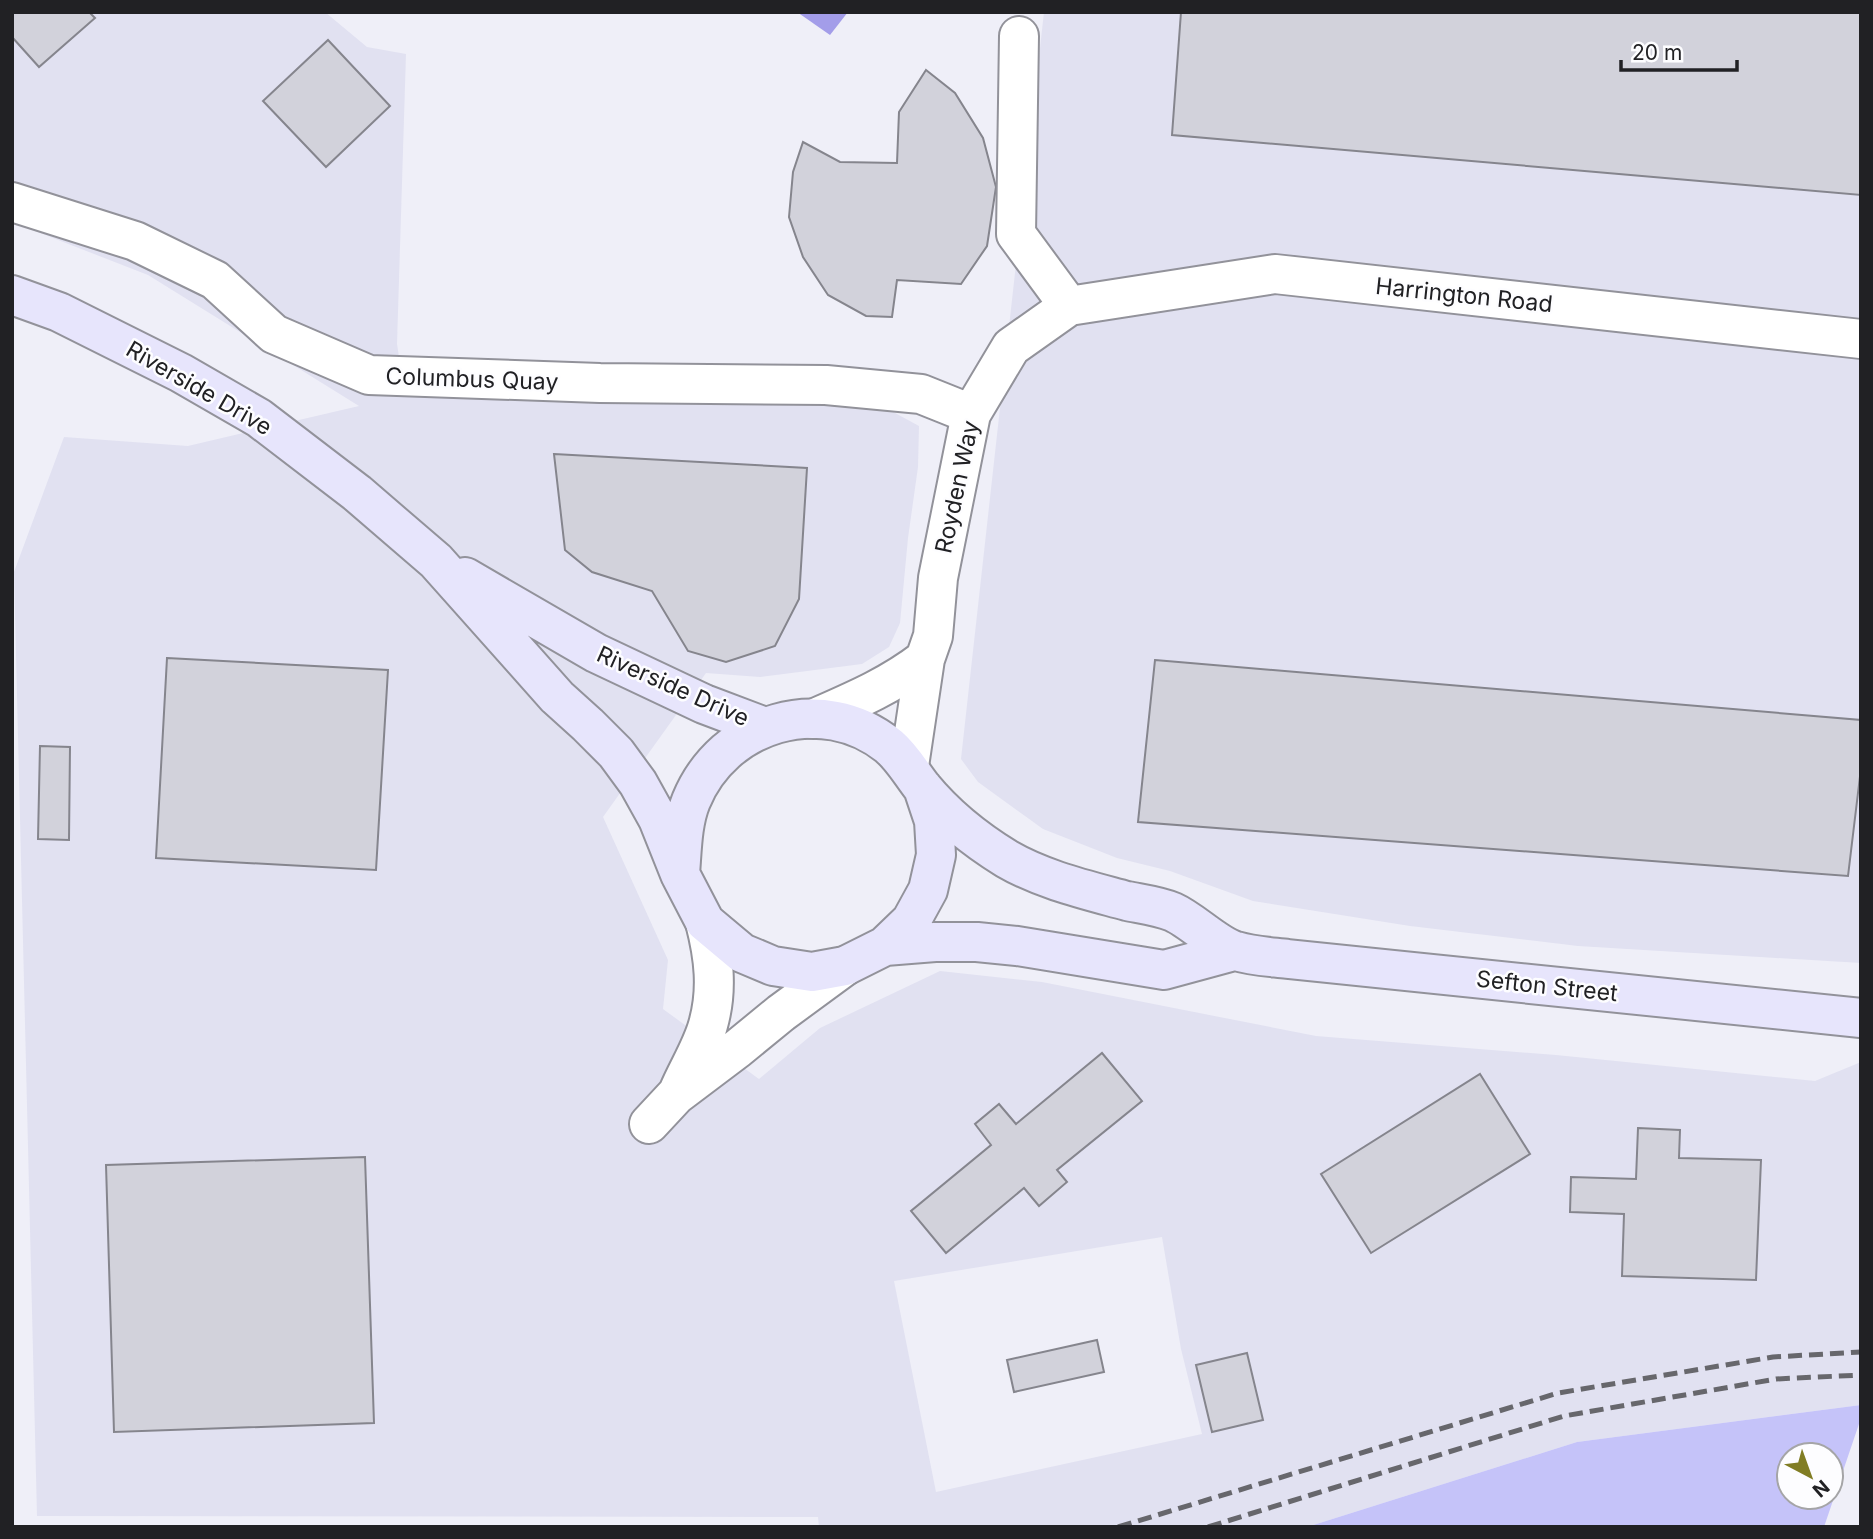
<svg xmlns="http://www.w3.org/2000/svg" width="1873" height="1539" font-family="Inter,sans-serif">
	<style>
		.built { fill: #e1e1f1; fill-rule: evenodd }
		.green { fill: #c5c3f9; fill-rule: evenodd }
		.water { fill: #a39de9 }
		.building { fill: #d2d2db; stroke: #85858d; stroke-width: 2 }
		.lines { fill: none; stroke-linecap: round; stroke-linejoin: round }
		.street-casing { stroke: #92929a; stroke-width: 42 }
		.secondary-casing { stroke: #92929a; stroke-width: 42 }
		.street { stroke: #fff; stroke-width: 38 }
		.secondary { stroke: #e7e5fc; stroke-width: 38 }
		.rail { stroke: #67676c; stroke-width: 5; stroke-dasharray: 14 7; stroke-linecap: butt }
		.labels { text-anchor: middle; stroke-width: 5; stroke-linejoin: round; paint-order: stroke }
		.street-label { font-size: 23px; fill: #212124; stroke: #fdfdff }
	</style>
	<rect width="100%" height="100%" fill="#efeff8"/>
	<path class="built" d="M 12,12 L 325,12 L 367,47 L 406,54 L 397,344 L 405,395 L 873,401 L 919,426 L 918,467 L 908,538 L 900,623 L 889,647 L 862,664 L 760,677 L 706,673 L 603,817 L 668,960 L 663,1009 L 759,1079 L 820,1028 L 940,971 L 1042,982 L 1316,1036 L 1556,1055 L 1815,1081 L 1861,1062 L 1861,1405 L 1577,1442 L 1307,1527 L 819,1527 L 818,1517 L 37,1516 L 14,572 L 64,437 L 188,446 L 359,406 L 148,275 L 12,222 ZM 1162,1237 L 1181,1349 L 1202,1434 L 936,1492 L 894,1281 Z
		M 1044,12 L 1861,12 L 1861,963 L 1578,946 L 1410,926 L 1253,901 L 1170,871 L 1117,858 L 1043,829 L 978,782 L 961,759 Z"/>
	<path class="green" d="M 1861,1405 L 1861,1418 L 1824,1527 L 1307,1527 L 1577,1442 ZM 1789,1455 L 1831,1455 L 1831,1497 L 1789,1497 Z"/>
	<path class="water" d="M 797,12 L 848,12 L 830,35 Z"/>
	<path class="building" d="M 12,12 L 89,12 L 95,18 L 39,67 L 12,37 Z
		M 1181,12 L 1861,12 L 1861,195 L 1172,135 Z
		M 328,40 L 390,106 L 326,167 L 263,101 Z
		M 926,70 L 955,93 L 983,138 L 996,187 L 987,246 L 961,284 L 897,280 L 892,317 L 866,316 L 828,295 L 803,257 L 789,217 L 793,172 L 803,142 L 840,162 L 897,163 L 899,112 Z
		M 554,454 L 807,468 L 799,599 L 775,646 L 726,662 L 688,651 L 652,591 L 592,572 L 565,550 Z
		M 167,658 L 388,670 L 376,870 L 156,858 Z
		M 1155,660 L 1861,720 L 1861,768 L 1848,876 L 1138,822 Z
		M 40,746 L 70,747 L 69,840 L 38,839 Z
		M 1102,1053 L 1142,1101 L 1057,1170 L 1067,1182 L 1039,1206 L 1024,1188 L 946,1253 L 911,1211 L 991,1145 L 975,1124 L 999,1104 L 1016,1124 Z
		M 1480,1074 L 1530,1154 L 1371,1253 L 1321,1174 Z
		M 1638,1128 L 1680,1130 L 1679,1158 L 1761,1160 L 1756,1280 L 1622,1276 L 1624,1214 L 1570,1212 L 1571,1177 L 1636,1179 Z
		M 365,1157 L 374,1423 L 114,1432 L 106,1165 Z
		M 1097,1340 L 1104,1372 L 1014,1392 L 1007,1360 Z
		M 1247,1353 L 1263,1420 L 1212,1432 L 1196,1365 Z"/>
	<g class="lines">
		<g class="street-casing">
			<path id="street" d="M 1019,36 L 1016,234 L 1069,306
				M 12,202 L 135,241 L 215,280 L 274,334 L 369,375 L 600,383 L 826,385 L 921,394 L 971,414
				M 813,719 C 854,701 890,686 925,659
				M 909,766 L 925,659 L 933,636 L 938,578 L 971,414 L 1011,347 L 1069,306 L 1275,274 L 1861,339
				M 679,1090 C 688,1069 702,1047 708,1025 C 718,990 714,957 705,922
				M 649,1124 L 676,1095 L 737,1049 L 781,1013 L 845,966"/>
		</g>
		<g class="secondary-casing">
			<path id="secondary" d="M 12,295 L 59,312 L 181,373 L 259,418 L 357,493 L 436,561 L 557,697 L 588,725 L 616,753 L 638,783 L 658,819 L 680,874 L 705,922 L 742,953 L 773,966 L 812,972 L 845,966 L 885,946 L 911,921 L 928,890 L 936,855 L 934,821 L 923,788
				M 465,577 L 596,653 L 704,704 L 765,727
				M 680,874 C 682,850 682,823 691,801 C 723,722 822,692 889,746 C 903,758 911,773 922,787 C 945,815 976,840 1007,859 C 1043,880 1087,890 1127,901 C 1142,904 1159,906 1173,912 C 1193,921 1217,946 1236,951 C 1252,956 1272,957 1288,959 L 1861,1018
				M 885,946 L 935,942 L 977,942 L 1017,946 L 1164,970 L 1234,951"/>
		</g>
		<use href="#street" class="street"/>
		<use href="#secondary" class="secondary"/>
		<path class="rail" d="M 1118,1527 L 1558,1393 L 1773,1357 L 1861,1352
			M 1208,1527 L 1564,1416 L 1776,1379 L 1861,1375"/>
	</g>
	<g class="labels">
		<g class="street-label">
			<text transform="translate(1464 295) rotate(6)" y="8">Harrington Road</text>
			<text transform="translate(472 379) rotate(2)" y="8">Columbus Quay</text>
			<text transform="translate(199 388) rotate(30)" y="8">Riverside Drive</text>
			<text transform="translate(957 487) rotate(-78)" y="8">Royden Way</text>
			<text transform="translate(673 686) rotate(24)" y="8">Riverside Drive</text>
			<text transform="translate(1547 986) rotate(6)" y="8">Sefton Street</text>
		</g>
	</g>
	<rect width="1873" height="1539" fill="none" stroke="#212124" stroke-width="28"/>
	<g transform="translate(1810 1476) rotate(139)"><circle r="33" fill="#fdfdff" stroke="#a5a5a7" stroke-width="2"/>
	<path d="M0-5L12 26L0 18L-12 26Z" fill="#817d24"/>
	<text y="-10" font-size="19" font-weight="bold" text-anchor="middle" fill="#212124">N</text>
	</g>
	<path d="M1621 60v10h116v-10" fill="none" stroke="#212124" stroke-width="3.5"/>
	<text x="1632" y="60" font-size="21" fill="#212124" stroke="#fdfdff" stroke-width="5" paint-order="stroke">20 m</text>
</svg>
